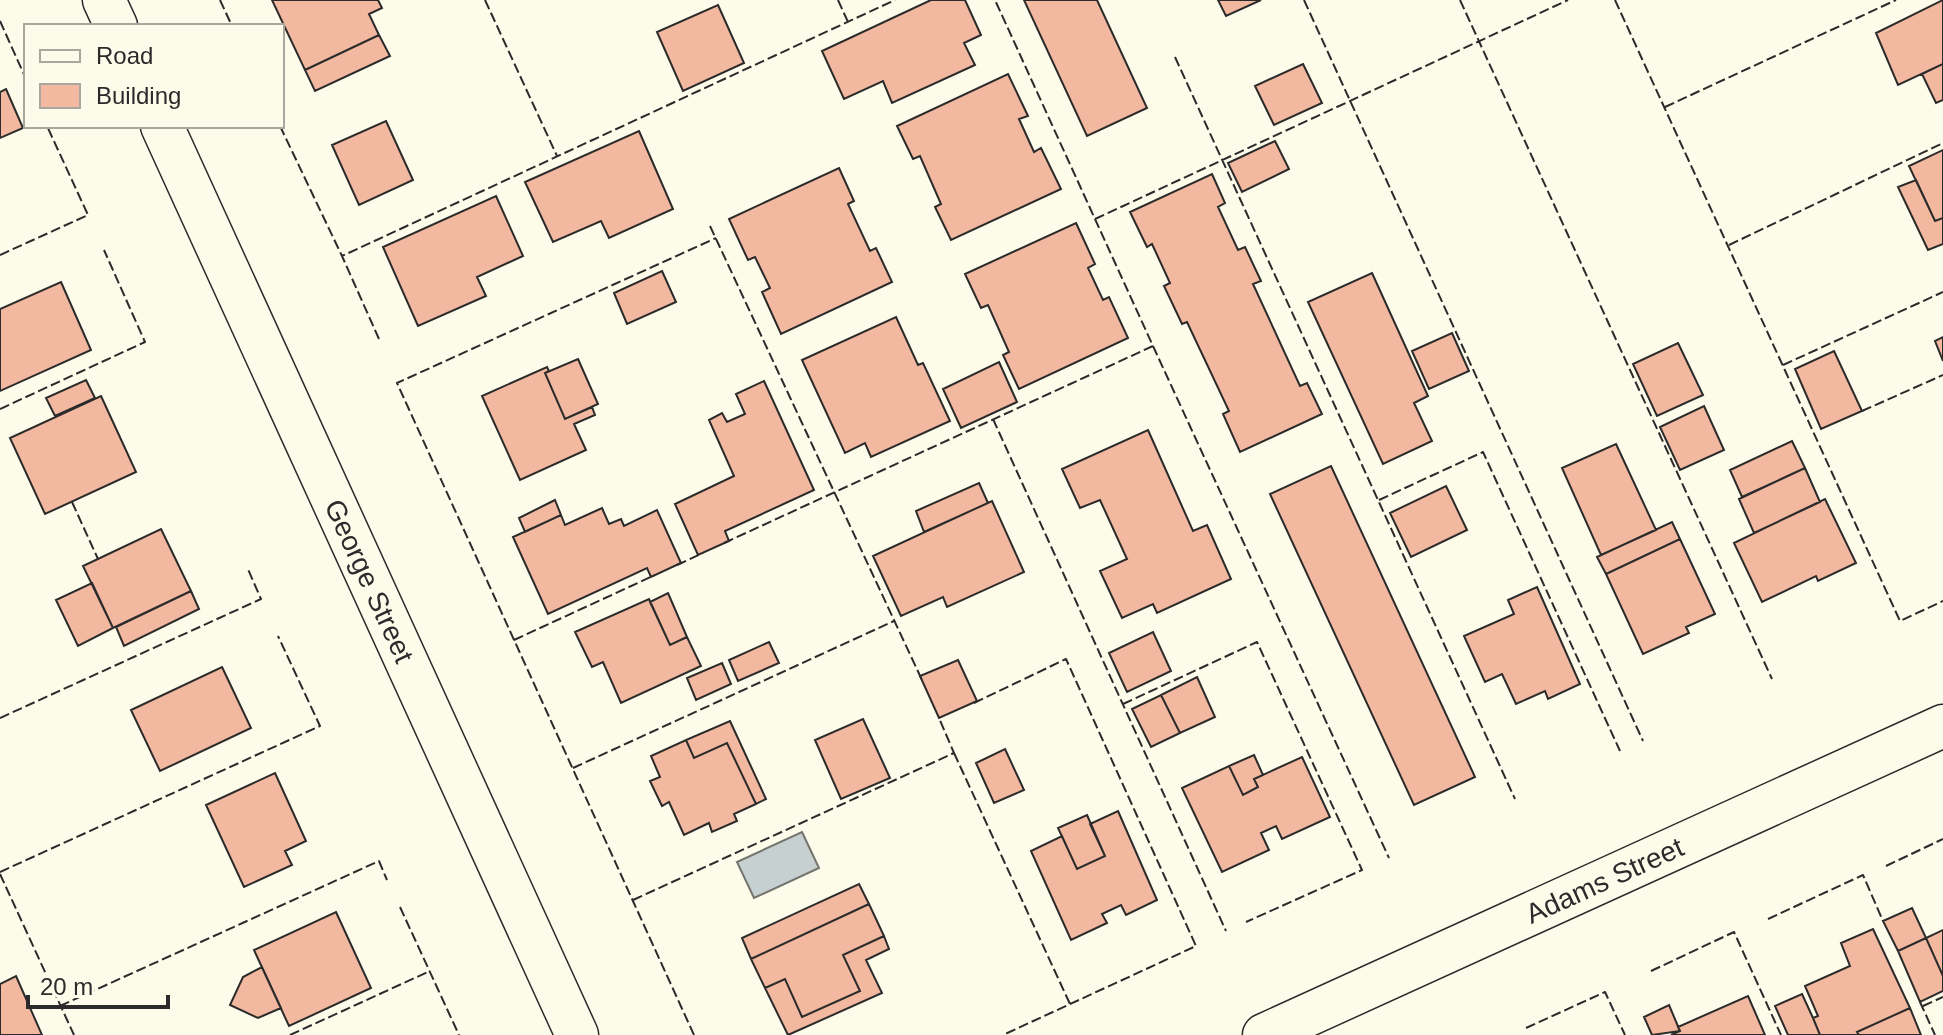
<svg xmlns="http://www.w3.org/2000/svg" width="1943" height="1035" font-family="Helvetica,sans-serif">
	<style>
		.water { fill: #c7d0d0; stroke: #74746e; stroke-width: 2 }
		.building { fill: #f2b8a0; stroke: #2b2b2b; stroke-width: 2 }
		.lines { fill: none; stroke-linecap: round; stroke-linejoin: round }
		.street-casing { stroke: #2b2b2b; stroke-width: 45 }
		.street { stroke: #fdfbea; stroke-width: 42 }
		.fence { stroke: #2b2b2b; stroke-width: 2; stroke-dasharray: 10 4; stroke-linecap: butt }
		.labels { text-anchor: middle; stroke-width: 6; stroke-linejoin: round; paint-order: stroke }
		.street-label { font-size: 28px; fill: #2b2b2b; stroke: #fdfbea }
	</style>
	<rect width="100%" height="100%" fill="#fdfbea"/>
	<path class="water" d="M 802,832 L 819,868 L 754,898 L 737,862 Z"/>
	<path class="building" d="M 272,0 L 378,0 L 382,8 L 369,14 L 379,35 L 305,70 Z
		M 931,0 L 965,0 L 981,35 L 964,43 L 975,65 L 892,103 L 883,81 L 844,99 L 822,51 Z
		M 1024,0 L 1097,0 L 1147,108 L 1087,136 Z
		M 1218,0 L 1261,0 L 1226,16 Z
		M 1943,0 L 1943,64 L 1898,85 L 1876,33 Z
		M 718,5 L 744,63 L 683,91 L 657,32 Z
		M 379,35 L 390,56 L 315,91 L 305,70 Z
		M 1303,64 L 1322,103 L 1274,125 L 1255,86 Z
		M 1943,64 L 1943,100 L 1936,103 L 1922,74 Z
		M 1008,74 L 1028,116 L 1019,119 L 1034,152 L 1041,148 L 1061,189 L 951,240 L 935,207 L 941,204 L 920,156 L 913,159 L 897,126 Z
		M 6,89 L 23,128 L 0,138 L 0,92 Z
		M 386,121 L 413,180 L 359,205 L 332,145 Z
		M 639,131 L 673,209 L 609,238 L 601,221 L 553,242 L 525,182 Z
		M 1275,141 L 1289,169 L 1242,192 L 1228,163 Z
		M 1943,150 L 1943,218 L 1935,221 L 1909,166 Z
		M 839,168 L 854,201 L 848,204 L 870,251 L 876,248 L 892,282 L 781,334 L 762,292 L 770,288 L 755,257 L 748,260 L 729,219 Z
		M 1212,174 L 1225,203 L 1218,207 L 1238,250 L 1245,247 L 1261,281 L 1253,284 L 1300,386 L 1307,383 L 1322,414 L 1240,452 L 1223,414 L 1229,411 L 1187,322 L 1182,324 L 1164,286 L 1170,283 L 1152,244 L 1147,247 L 1130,212 Z
		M 1916,180 L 1935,221 L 1943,218 L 1943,244 L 1928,250 L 1898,187 Z
		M 496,196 L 523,256 L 477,277 L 486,296 L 418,326 L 383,247 Z
		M 1076,223 L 1095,264 L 1088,268 L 1103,300 L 1109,297 L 1128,338 L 1019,389 L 1003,355 L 1009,352 L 988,305 L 981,308 L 965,274 Z
		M 662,271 L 676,302 L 627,324 L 614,293 Z
		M 1372,273 L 1428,396 L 1414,403 L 1432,441 L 1383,464 L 1308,302 Z
		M 61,282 L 91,350 L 0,391 L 0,309 Z
		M 896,317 L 918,365 L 923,363 L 950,421 L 871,457 L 865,443 L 845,453 L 802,360 Z
		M 1452,333 L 1469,371 L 1429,389 L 1412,351 Z
		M 1943,337 L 1943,361 L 1935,341 Z
		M 1678,343 L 1703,395 L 1657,416 L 1633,364 Z
		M 1834,351 L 1862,411 L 1821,429 L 1795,369 Z
		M 578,359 L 598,404 L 565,419 L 545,373 Z
		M 999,362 L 1017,402 L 961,428 L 943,389 Z
		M 547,367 L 549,371 L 545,373 L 565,419 L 592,407 L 595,415 L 574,424 L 586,450 L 520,480 L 482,396 Z
		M 86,380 L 95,398 L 55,416 L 46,398 Z
		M 764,381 L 814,490 L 725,531 L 729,541 L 698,555 L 675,504 L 734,476 L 709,420 L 722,413 L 727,422 L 745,414 L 736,394 Z
		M 101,396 L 136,472 L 45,514 L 10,438 Z
		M 1704,406 L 1724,450 L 1680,470 L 1660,427 Z
		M 1148,430 L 1193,531 L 1207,525 L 1231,579 L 1157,613 L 1153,604 L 1122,618 L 1100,571 L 1127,559 L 1100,500 L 1080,508 L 1062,469 Z
		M 1792,441 L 1805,468 L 1742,497 L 1730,470 Z
		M 1616,444 L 1656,530 L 1601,555 L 1562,468 Z
		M 1331,466 L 1475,777 L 1414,805 L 1270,494 Z
		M 1805,468 L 1820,502 L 1754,533 L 1739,499 Z
		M 979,483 L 988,503 L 924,532 L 916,511 Z
		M 1446,486 L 1467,530 L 1411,557 L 1390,513 Z
		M 1825,499 L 1856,563 L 1818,581 L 1816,576 L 1762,602 L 1734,543 Z
		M 555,500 L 561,515 L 525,532 L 519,518 Z
		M 992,501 L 1024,572 L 947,607 L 943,597 L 901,616 L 873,556 Z
		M 602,508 L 609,524 L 621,519 L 624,526 L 657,510 L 681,563 L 651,577 L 647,568 L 548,614 L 513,537 L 561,515 L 565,525 Z
		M 1672,522 L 1680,539 L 1606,574 L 1597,557 Z
		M 161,529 L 191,591 L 113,628 L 83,566 Z
		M 1680,539 L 1715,614 L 1686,627 L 1689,633 L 1643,654 L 1606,574 Z
		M 92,583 L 113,628 L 78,646 L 56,600 Z
		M 1537,587 L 1580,684 L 1548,699 L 1545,691 L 1516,704 L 1502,674 L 1485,682 L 1464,636 L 1514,614 L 1508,600 Z
		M 191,591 L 199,609 L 124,646 L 116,627 Z
		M 668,593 L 687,637 L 670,645 L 650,602 Z
		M 649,599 L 670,645 L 687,637 L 701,666 L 621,703 L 603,662 L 592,667 L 575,632 Z
		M 1153,632 L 1171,671 L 1127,692 L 1109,653 Z
		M 769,642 L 779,663 L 738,681 L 729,660 Z
		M 958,660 L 977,701 L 939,718 L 920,676 Z
		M 722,663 L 731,684 L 696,700 L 687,678 Z
		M 222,667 L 251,728 L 160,771 L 131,710 Z
		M 1197,677 L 1215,717 L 1180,733 L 1161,695 Z
		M 1161,695 L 1180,733 L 1151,747 L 1132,709 Z
		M 863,719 L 890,778 L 841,799 L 815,740 Z
		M 730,721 L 766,799 L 756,804 L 727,743 L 694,758 L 686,740 Z
		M 686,740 L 694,758 L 727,743 L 756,804 L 734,814 L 737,821 L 712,832 L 709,823 L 684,835 L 669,802 L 662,806 L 650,781 L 660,777 L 651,756 Z
		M 1005,749 L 1024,790 L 994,803 L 976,763 Z
		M 1254,755 L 1263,775 L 1254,779 L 1258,787 L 1243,795 L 1229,766 Z
		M 1302,757 L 1330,817 L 1282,839 L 1276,826 L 1261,833 L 1269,850 L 1222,872 L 1182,788 L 1229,766 L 1243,795 L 1258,787 L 1254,779 Z
		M 275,773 L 306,841 L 285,851 L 292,865 L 244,887 L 206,805 Z
		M 1118,811 L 1157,900 L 1126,915 L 1121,905 L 1102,914 L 1107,923 L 1071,940 L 1031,851 L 1062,836 L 1077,869 L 1105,856 L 1090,824 Z
		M 1087,815 L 1105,856 L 1077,869 L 1058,828 Z
		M 859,884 L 869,904 L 751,959 L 742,938 Z
		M 869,904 L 884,936 L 843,955 L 860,991 L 802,1017 L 785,979 L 765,988 L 751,959 Z
		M 1912,908 L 1926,938 L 1898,951 L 1883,921 Z
		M 336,912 L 371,988 L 289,1026 L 254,950 Z
		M 1873,929 L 1910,1008 L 1857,1032 L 1859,1035 L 1820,1035 L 1813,1018 L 1818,1016 L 1805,986 L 1850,966 L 1841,943 Z
		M 1943,930 L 1943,976 L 1926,938 Z
		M 884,936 L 889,949 L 866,960 L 882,993 L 788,1035 L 765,988 L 785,979 L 802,1017 L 860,991 L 843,955 Z
		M 1926,938 L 1943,976 L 1943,991 L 1920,1002 L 1898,951 Z
		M 262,967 L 281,1008 L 258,1018 L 230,1005 L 243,977 Z
		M 16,976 L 42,1035 L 0,1035 L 0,984 Z
		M 1802,994 L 1813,1018 L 1820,1035 L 1788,1035 L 1775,1006 Z
		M 1748,996 L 1765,1035 L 1671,1035 L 1680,1031 L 1678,1027 Z
		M 1669,1005 L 1680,1031 L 1652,1035 L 1644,1017 Z
		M 1910,1008 L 1921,1035 L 1859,1035 L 1857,1032 Z"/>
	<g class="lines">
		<g class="street-casing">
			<g id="street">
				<path d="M 104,0 L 116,26"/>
				<path id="s1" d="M 162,126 L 577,1035"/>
				<path id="s2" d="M 1264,1035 L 1943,726"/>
			</g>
		</g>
		<use href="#street" class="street"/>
		<path class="fence" d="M 220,0 L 232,26
			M 485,0 L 557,156
			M 838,0 L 848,22
			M 1304,0 L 1643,741
			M 1460,0 L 1772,679
			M 1615,0 L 1900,621 L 1943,601
			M 0,21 L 26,79
			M 1175,57 L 1515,799
			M 1665,107 L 1896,0
			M 280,126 L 342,256
			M 1095,219 L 1568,0
			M 710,226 L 922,680
			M 1729,245 L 1943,143
			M 0,255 L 88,215 L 47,126
			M 379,339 L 342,256 L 895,0
			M 1153,346 L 1389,858
			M 1783,365 L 1943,292
			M 0,409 L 145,342 L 104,250
			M 1862,411 L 1943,375
			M 993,419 L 1226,931
			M 1379,500 L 1483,452 L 1620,751
			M 72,502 L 98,559
			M 724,543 L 1153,346 L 995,0
			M 677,565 L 703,553
			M 514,640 L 655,575
			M 974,703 L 1066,659 L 1196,946 L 1003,1035
			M 1123,704 L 1257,642 L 1362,870 L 1246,922
			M 0,718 L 261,599 L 247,567
			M 954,753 L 1070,1004
			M 573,768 L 894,621
			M 1886,866 L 1943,839
			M 0,872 L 320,726 L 278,636
			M 0,874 L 74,1035
			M 633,900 L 954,753 L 939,718
			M 400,907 L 459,1035
			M 1768,919 L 1863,875 L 1883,921
			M 1651,971 L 1734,932 L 1781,1035
			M 1920,1002 L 1935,1035
			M 60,1006 L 379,861 L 387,880
			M 1923,1006 L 1943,997
			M 1526,1028 L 1605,992 L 1625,1035
			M 290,1035 L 430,971
			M 694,1035 L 397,383 L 716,238"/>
	</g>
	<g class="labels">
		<g class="street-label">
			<text dy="10" stroke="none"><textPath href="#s1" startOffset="500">George Street</textPath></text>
			<text dy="10" stroke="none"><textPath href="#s2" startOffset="374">Adams Street</textPath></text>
		</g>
	</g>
	<rect x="24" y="24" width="260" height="104" fill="#fdfbea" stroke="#a9a89e" stroke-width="2"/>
	<rect x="40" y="50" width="40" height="12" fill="#fdfbea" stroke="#a9a89e" stroke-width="2"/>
	<text x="96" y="64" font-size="24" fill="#2b2b2b">Road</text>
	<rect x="40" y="84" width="40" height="24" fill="#f2b8a0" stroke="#a9a89e" stroke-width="2"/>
	<text x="96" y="104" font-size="24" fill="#2b2b2b">Building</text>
	<path d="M28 995v12h140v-12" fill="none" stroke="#2b2b2b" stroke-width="4"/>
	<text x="40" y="995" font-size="24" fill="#2b2b2b" stroke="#fdfbea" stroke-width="6" paint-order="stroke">20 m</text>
</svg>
